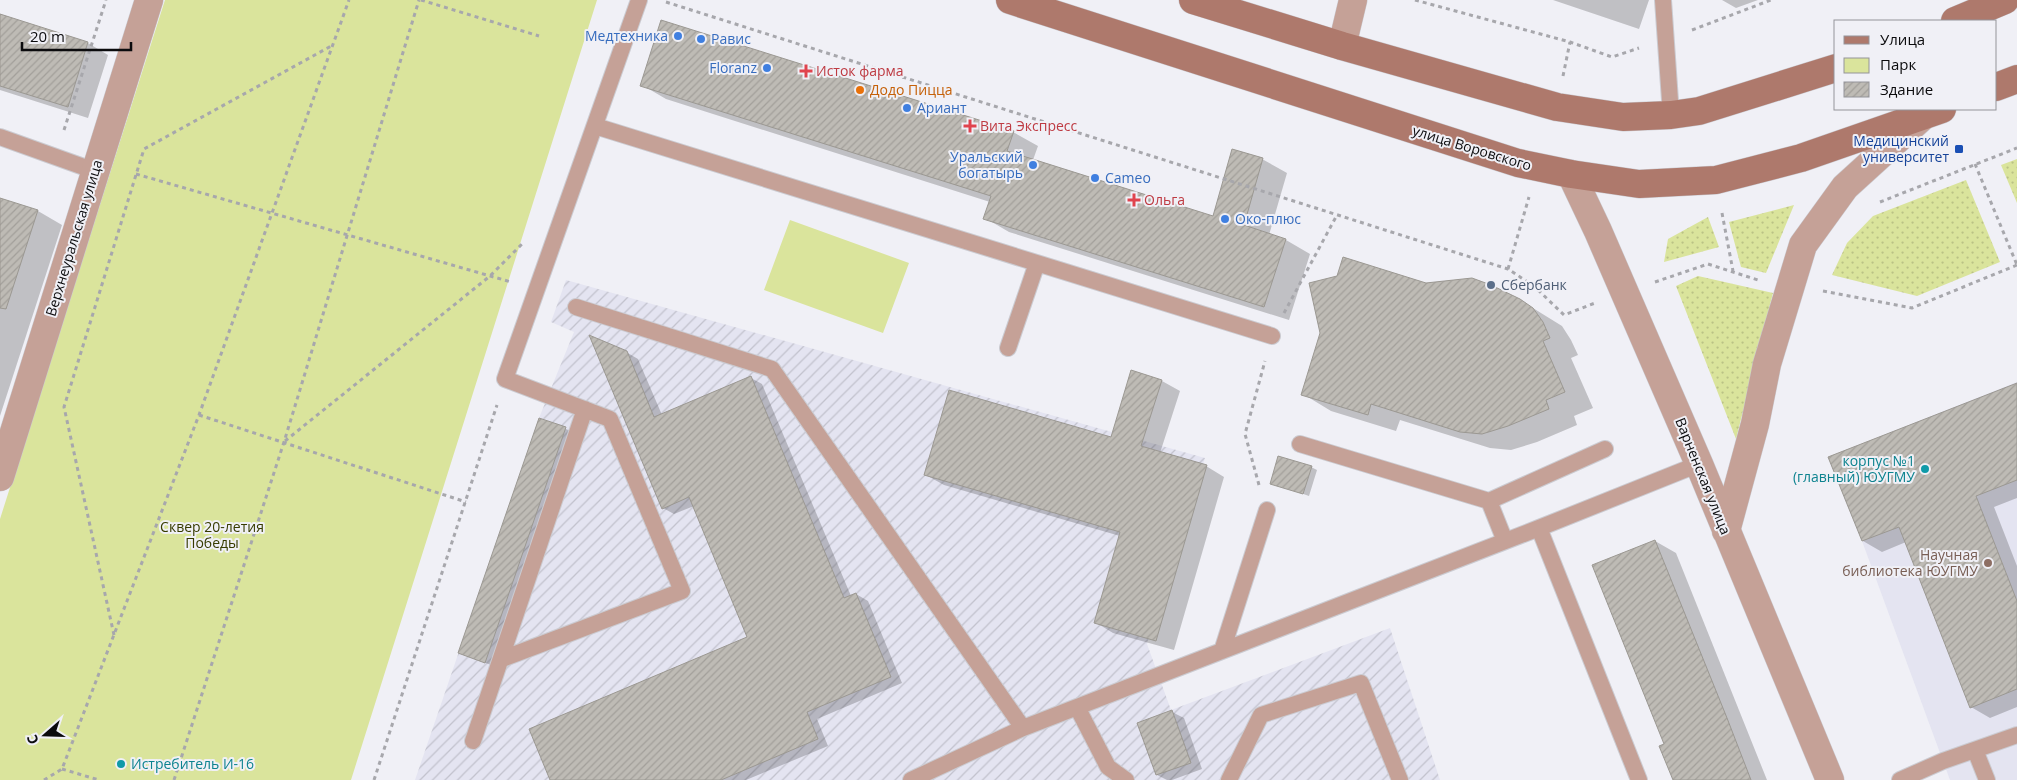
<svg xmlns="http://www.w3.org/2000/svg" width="2017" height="780" font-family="'Open Sans',sans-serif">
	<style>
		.built { fill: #e4e4f1 }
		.industrial { fill: url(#industrial-furrows) }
		.grass { fill: url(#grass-dots) }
		.park { fill: #dae49c }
		.shadow { fill: #0003 }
		.building { fill: url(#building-hatch); stroke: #9b9892 }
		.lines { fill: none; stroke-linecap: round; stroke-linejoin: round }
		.service-casing { stroke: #cbcbd1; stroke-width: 18 }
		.minor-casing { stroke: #cbcbd1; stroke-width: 29 }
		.secondary-casing { stroke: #cbcbd1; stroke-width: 29 }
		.path { stroke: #a7a7ac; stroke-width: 3; stroke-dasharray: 4 4; stroke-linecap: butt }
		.service { stroke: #c5a197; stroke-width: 16 }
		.minor { stroke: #c5a197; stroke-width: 28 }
		.secondary { stroke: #ae796c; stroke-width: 28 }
		.shop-dot { fill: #3f7fe0; stroke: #f0f0f6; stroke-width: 2 }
		.health-dot { fill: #e0444e; stroke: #f0f0f6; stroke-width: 2 }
		.food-dot { fill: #e8710a; stroke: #f0f0f6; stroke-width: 2 }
		.transit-dot { fill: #1a4fb4; stroke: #f0f0f6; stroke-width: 2 }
		.service-dot { fill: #5c6f8a; stroke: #f0f0f6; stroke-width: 2 }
		.culture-dot { fill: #0f9aa8; stroke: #f0f0f6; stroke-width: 2 }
		.education-dot { fill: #8d6e63; stroke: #f0f0f6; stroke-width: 2 }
		.labels { text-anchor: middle; stroke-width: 4; stroke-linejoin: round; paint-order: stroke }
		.shop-label { font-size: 14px; fill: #366cbe; stroke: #f0f0f6; text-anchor: start }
		.health-label { font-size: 14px; fill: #be3a42; stroke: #f0f0f6; text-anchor: start }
		.food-label { font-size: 14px; fill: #c56008; stroke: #f0f0f6; text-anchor: start }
		.transit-label { font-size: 14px; fill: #164399; stroke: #f0f0f6; text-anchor: end }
		.street-label { font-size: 14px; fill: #0b0b0d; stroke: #f0f0f6 }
		.service-label { font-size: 14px; fill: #4e5e75; stroke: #f0f0f6; text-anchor: start }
		.culture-label { font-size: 14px; fill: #0d838f; stroke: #f0f0f6; text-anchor: end }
		.park-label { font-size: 14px; fill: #373c00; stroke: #f0f0f6 }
		.education-label { font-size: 14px; fill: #785e54; stroke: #f0f0f6; text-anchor: end }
	</style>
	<defs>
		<pattern id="industrial-furrows" width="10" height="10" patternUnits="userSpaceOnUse" patternTransform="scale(1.25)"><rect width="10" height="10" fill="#e4e4f1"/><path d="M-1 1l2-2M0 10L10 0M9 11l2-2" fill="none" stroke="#c2c2cd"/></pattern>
		<pattern id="grass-dots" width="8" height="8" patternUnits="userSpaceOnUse" patternTransform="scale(1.25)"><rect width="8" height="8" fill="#dae49c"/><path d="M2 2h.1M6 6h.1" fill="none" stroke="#bac285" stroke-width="1.8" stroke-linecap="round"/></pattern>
		<pattern id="building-hatch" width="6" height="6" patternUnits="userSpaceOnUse" patternTransform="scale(1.25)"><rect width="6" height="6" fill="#bebbb5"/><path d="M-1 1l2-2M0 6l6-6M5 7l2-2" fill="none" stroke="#a29f9a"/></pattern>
	</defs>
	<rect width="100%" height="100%" fill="#f0f0f6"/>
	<path class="built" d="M 2017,382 L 2017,780 L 1950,780 L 1862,541 L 1828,457 Z"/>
	<path class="industrial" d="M 566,280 L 1205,458 L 1147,644 L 1171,710 L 1390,628 L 1440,780 L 415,780 L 539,418 L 574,332 L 551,322 Z"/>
	<path class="grass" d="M 2017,159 L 2017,203 L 2001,165 Z
		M 1966,180 L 2000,262 L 1917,296 L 1832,275 L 1847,243 L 1873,216 Z
		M 1794,205 L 1766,273 L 1741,267 L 1729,222 Z
		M 1708,217 L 1719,247 L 1664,262 L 1668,239 Z
		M 1698,276 L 1773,293 L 1736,439 L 1676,286 Z"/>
	<path class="park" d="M 165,0 L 597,0 L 351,780 L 0,780 L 0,519 Z
		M 790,220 L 909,263 L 883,333 L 764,290 Z"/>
	<path class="shadow" d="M 1553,0 L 1649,0 L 1639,29 Z
		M 1722,0 L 1758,0 L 1736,8 Z
		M 0,15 L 88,43 L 108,55 L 88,118 L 0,90 Z
		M 642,85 L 1013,132 L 1038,146 L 1033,160 L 1214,217 L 1262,159 L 1287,173 L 1269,235 L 1286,240 L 1310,254 L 1289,320 L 1009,232 L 985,218 L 990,202 L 666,99 Z
		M 0,199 L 38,211 L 62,225 L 0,416 Z
		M 1426,284 L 1520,300 L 1562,326 L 1571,340 L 1578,355 L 1571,358 L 1593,408 L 1574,416 L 1577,425 L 1537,442 L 1511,450 L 1490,448 L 1400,420 L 1396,431 L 1331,411 L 1303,394 Z
		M 626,352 L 638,359 L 662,415 L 751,378 L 762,384 L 851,596 L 856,594 L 868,601 L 902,683 L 817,719 L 828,746 L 746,780 L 551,780 L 749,638 L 694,506 L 674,514 L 663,508 Z
		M 1162,381 L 1180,391 L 1160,453 L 1206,466 L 1224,477 L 1174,650 L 1113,633 L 1095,622 L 1120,536 L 944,485 L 926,475 L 1112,439 Z
		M 2017,384 L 2017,498 L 1994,507 L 2017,566 L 2017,707 L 1990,718 L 1971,707 L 1906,542 L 1882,552 L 1863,541 Z
		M 539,419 L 571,431 L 491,665 L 465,655 Z
		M 1311,467 L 1317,470 L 1309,496 L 1272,483 Z
		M 1655,541 L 1676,553 L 1767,780 L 1674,780 L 1665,744 Z
		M 1172,712 L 1184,718 L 1202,769 L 1172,780 L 1167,780 L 1157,775 L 1139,724 Z"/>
	<path class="building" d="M 0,14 L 88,42 L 68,107 L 0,86 Z
		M 661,20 L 1014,131 L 1007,151 L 1213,216 L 1232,149 L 1263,158 L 1244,225 L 1286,239 L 1264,307 L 983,219 L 991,196 L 640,86 Z
		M 0,198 L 38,210 L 6,309 L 0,308 Z
		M 1343,257 L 1426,283 L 1472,278 L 1491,285 L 1520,299 L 1533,308 L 1543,322 L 1550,338 L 1543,341 L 1565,392 L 1546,400 L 1549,409 L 1508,426 L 1482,434 L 1460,432 L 1371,404 L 1368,415 L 1301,395 L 1320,333 L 1309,283 L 1337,276 Z
		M 589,335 L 627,351 L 654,417 L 751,376 L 844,598 L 856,593 L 891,677 L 807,712 L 818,739 L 721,780 L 550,780 L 529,729 L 747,637 L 689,497 L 662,509 Z
		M 1131,370 L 1162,380 L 1141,446 L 1207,465 L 1156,641 L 1094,623 L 1120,532 L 924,475 L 949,390 L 1111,437 Z
		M 2017,383 L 2017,480 L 1976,496 L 2017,601 L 2017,689 L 1970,708 L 1899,527 L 1862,541 L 1828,457 Z
		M 539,418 L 566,427 L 485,663 L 458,653 Z
		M 1278,456 L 1312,466 L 1303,494 L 1270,484 Z
		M 1655,540 L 1727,718 L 1751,780 L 1673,780 L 1659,746 L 1664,744 L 1592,565 Z
		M 1172,710 L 1191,763 L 1156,775 L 1137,723 Z"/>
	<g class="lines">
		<g class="service-casing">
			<path id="service" d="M 1663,0 L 1671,115
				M 595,126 L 1272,336
				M 0,137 L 95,171
				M 576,307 L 772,369 L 1023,728
				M 1008,348 L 1037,263
				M 1300,444 L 1489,501 L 1605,449
				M 1489,501 L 1505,541
				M 1539,528 L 1639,780
				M 1222,651 L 1267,510
				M 502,659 L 682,591 L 610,419 L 505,379 L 639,0
				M 1077,707 L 1108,767 L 1126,780
				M 473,741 L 585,409
				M 1975,750 L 1987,780
				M 911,780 L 1023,728 L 1539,528 L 1699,464
				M 1229,780 L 1261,715 L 1361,683 L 1400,780
				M 1900,780 L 1943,761 L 2017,735"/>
		</g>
		<g class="minor-casing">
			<path id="minor" d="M 1342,46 L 1353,0
				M 1571,174 L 1598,231 L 1699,464 L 1830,780
				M 0,477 L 149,0
				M 1726,531 L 1755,424 L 1767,364 L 1803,245 L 1845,187 L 1922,117"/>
		</g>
		<g class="secondary-casing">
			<path id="secondary" d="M 1010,0 L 1518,163 L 1571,174 L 1639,184 L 1716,180 L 1801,158 L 1942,109
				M 1193,0 L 1342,46 L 1557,107 L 1623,117 L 1671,115 L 1699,111 L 1836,68
				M 1955,21 L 2005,0
				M 1996,87 L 2017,79"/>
		</g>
		<path class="path" d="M 421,0 L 539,36
			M 1415,0 L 1570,42 L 1612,57 L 1639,48
			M 666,2 L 1508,269 L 1535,287 L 1564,315 L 1595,303
			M 1692,30 L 1771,0
			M 1563,76 L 1570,42
			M 64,130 L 106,0
			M 1975,164 L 2017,265
			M 136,174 L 511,282
			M 1880,202 L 2017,148
			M 1722,213 L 1733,271
			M 1508,269 L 1529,197
			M 1655,282 L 1708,264 L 1758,280
			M 1823,291 L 1912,308 L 2017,265
			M 1284,313 L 1337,215
			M 199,415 L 466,502
			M 285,441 L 490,276 L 522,244
			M 1259,485 L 1245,434 L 1265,361
			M 114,635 L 64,407 L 144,149 L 333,45
			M 62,769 L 99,780
			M 44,780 L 62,769 L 199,415 L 349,0
			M 174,780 L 284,442 L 419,0
			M 374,780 L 497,405"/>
		<use href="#service" class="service"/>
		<use href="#minor" class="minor"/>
		<use href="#secondary" class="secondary"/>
	</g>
	<g class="shop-dot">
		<circle cx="678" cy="36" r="5"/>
		<circle cx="701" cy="39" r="5"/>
		<circle cx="767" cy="68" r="5"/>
		<circle cx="907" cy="108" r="5"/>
		<circle cx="1033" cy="165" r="5"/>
		<circle cx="1095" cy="178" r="5"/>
		<circle cx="1225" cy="219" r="5"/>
	</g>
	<g class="health-dot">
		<path d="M803.5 63.5h5v5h5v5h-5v5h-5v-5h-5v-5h5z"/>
		<path d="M967.5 118.5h5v5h5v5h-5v5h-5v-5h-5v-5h5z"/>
		<path d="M1131.5 192.5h5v5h5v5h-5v5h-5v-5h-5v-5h5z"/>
	</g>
	<circle class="food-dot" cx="860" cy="90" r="5"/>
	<rect class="transit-dot" x="1954" y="144" width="10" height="10" rx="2.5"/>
	<circle class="service-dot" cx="1491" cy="285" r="5"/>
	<g class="culture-dot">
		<circle cx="1925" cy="469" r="5"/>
		<circle cx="121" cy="764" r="5"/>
	</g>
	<circle class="education-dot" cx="1988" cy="563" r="5"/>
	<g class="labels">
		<g class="shop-label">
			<text x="668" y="41" text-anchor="end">Медтехника</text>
			<text x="711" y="44">Равис</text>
			<text x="757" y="73" text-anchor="end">Floranz</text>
			<text x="917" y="113">Ариант</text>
			<text x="1023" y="162" text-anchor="end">Уральский<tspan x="1023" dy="16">богатырь</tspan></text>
			<text x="1105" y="183">Cameo</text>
			<text x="1235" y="224">Око-плюс</text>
		</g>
		<g class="health-label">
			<text x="816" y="76">Исток фарма</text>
			<text x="980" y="131">Вита Экспресс</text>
			<text x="1144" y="205">Ольга</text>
		</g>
		<g class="food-label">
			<text x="870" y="95">Додо Пицца</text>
		</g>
		<g class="transit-label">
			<text x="1949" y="146">Медицинский<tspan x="1949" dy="16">университет</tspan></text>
		</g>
		<g class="street-label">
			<text transform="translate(1472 148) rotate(17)" y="5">улица Воровского</text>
			<text transform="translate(74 238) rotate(-73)" y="5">Верхнеуральская улица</text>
			<text transform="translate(1703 476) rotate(68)" y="5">Варненская улица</text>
		</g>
		<g class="service-label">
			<text x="1501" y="290">Сбербанк</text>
		</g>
		<g class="culture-label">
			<text x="1915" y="466">корпус №1<tspan x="1915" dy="16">(главный) ЮУГМУ</tspan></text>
			<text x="131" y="769" text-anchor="start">Истребитель И-16</text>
		</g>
		<g class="park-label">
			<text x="212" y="532">Сквер 20-летия<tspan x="212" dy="16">Победы</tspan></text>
		</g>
		<g class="education-label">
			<text x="1978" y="560">Научная<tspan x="1978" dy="16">библиотека ЮУГМУ</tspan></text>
		</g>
	</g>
	<rect x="1834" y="20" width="162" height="90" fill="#f0f0f6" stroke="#949499"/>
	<rect x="1844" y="36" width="25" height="8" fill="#ae796c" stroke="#949499"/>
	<text x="1880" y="45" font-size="15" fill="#0b0b0d">Улица</text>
	<rect x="1844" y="58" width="25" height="15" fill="#dae49c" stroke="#949499"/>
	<text x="1880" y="70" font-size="15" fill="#0b0b0d">Парк</text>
	<rect x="1844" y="82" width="25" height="15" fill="url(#building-hatch)" stroke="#949499"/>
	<text x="1880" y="95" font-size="15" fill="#0b0b0d">Здание</text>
	<g transform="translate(45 735) rotate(250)" stroke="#f0f0f6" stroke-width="4" paint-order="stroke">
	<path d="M0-4L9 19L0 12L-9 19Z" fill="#0b0b0d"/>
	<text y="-8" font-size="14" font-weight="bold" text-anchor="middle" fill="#0b0b0d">С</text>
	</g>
	<path d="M22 42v8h109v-8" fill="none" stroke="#0b0b0d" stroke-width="2.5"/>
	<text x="30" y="42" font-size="15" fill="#0b0b0d" stroke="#f0f0f6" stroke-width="4" paint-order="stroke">20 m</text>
</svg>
